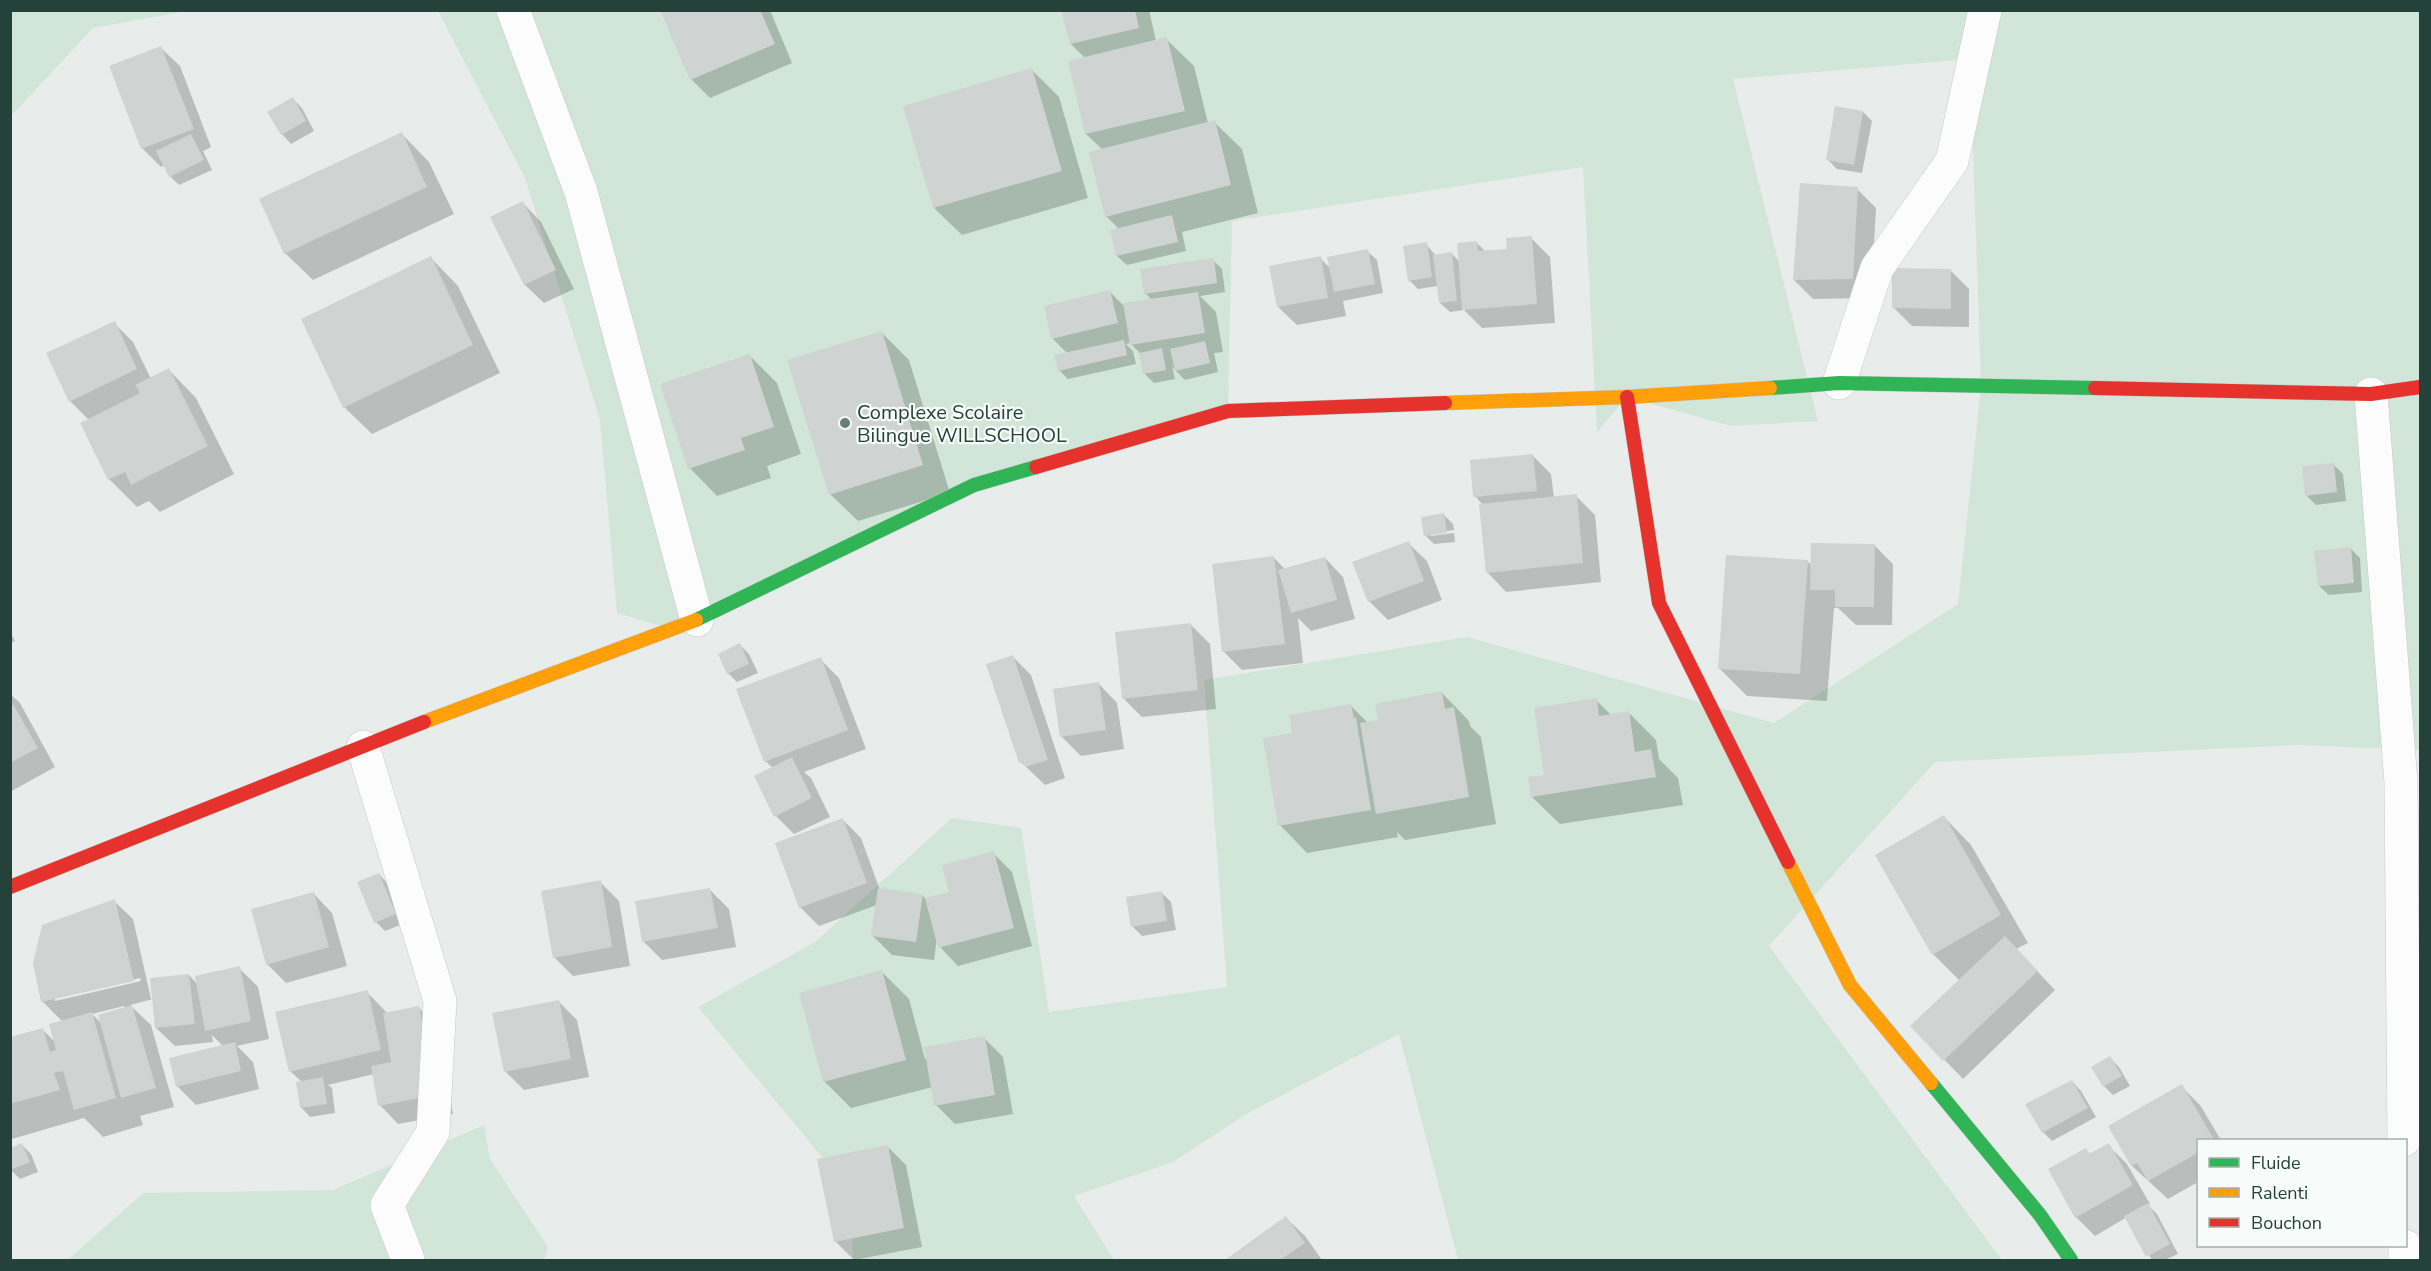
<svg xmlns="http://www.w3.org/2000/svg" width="2431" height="1271" font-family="'Nunito Sans',sans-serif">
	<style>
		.green { fill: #d1e6d8 }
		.shadow { fill: #0003; fill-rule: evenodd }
		.building { fill: #cfd4d2 }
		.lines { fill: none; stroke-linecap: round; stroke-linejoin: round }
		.street-casing { stroke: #c5cac8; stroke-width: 34 }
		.fast-casing { stroke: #c3cbc8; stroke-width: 15 }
		.slow-casing { stroke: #c3cbc8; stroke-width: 15 }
		.jam-casing { stroke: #c3cbc8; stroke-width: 15 }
		.street { stroke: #fcfcfc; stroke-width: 33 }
		.fast { stroke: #30b455; stroke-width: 14 }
		.slow { stroke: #ff9f0a; stroke-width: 14 }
		.jam { stroke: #e5322d; stroke-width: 14 }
		.poi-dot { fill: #697e78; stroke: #f7fbf9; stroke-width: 2 }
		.labels { text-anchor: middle; stroke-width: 4.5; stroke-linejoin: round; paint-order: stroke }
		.poi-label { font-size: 20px; fill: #24423a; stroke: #f7fbf9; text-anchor: start }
	</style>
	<rect width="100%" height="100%" fill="#e8edeb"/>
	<path class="green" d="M 11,10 L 187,10 L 187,11 L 93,28 L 11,116 Z
		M 438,11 L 2420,11 L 2420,750 L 2298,745 L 1935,762 L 1769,946 L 2002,1260 L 1458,1260 L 1399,1034 L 1248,1113 L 1173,1162 L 1074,1196 L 1114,1260 L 853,1260 L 851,1199 L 817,1151 L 698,1007 L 815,942 L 952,818 L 1021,828 L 1049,1012 L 1227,987 L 1204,680 L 1467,637 L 1774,723 L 1958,604 L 1981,386 L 1970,59 L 1733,79 L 1818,421 L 1731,426 L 1627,397 L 1597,432 L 1583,167 L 1232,221 L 1228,411 L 974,485 L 671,629 L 617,613 L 600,420 L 525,178 Z
		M 484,1125 L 490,1159 L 548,1247 L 544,1260 L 64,1260 L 71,1257 L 143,1193 L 333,1190 Z"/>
	<path class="shadow" d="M 662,10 L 770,10 L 792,63 L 710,98 L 691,79 Z
		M 1063,10 L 1149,10 L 1156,41 L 1166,39 L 1194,66 L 1208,123 L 1214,122 L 1242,149 L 1258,213 L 1182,232 L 1186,251 L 1127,265 L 1117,256 L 1111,231 L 1119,229 L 1106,216 L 1103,150 L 1086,134 L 1069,62 L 1085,58 L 1071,44 Z
		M 161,48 L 180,66 L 211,147 L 203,151 L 212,170 L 179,185 L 170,176 L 165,165 L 161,167 L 142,148 Z
		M 1032,70 L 1059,97 L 1088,198 L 962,235 L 934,208 L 905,107 Z
		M 293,99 L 302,108 L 314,131 L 291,144 L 282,134 Z
		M 1863,112 L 1872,121 L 1862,173 L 1837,169 L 1828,160 Z
		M 402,134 L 429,162 L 454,214 L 313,280 L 285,253 Z
		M 1857,189 L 1876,208 L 1871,298 L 1813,299 L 1794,280 Z
		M 523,203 L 541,222 L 574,289 L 544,303 L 525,285 Z
		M 1531,238 L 1550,257 L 1555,323 L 1482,328 L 1464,310 L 1450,312 L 1440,303 L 1438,286 L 1418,289 L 1409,280 L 1426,244 L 1436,256 L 1452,254 L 1460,262 L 1476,242 L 1486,252 L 1508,250 Z
		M 1367,251 L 1377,260 L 1383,293 L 1343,301 L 1346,316 L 1297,325 L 1278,307 L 1320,258 L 1331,269 Z
		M 431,258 L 458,286 L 500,373 L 372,434 L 344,407 Z
		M 1213,260 L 1222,269 L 1225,292 L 1200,296 L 1216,312 L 1223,352 L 1214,353 L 1218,372 L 1185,380 L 1172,367 L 1175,379 L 1154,383 L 1145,374 L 1141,354 L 1130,343 L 1126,344 L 1133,351 L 1136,364 L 1068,379 L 1059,370 L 1068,354 L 1053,339 L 1046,308 L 1109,291 L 1126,308 L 1152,300 L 1145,293 Z
		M 1950,270 L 1969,289 L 1969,327 L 1912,326 L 1893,307 Z
		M 114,323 L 133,342 L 151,379 L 169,370 L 196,398 L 234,474 L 160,512 L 149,501 L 137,507 L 109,479 L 89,420 L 70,401 Z
		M 882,333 L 909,360 L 950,493 L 858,521 L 830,494 Z
		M 749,355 L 777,383 L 801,454 L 767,466 L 771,478 L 717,496 L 690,468 Z
		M 1532,455 L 1551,474 L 1554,498 L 1576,496 L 1595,515 L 1601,582 L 1506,592 L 1488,573 L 1483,505 L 1475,496 Z
		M 2334,465 L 2343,474 L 2346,501 L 2316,505 L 2307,496 Z
		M 1444,515 L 1453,524 L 1454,530 L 1431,533 L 1431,536 L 1454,533 L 1455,542 L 1434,544 L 1425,535 Z
		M 1408,543 L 1427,561 L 1442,600 L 1388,620 L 1369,601 Z
		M 1875,546 L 1893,564 L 1892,625 L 1856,625 L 1838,608 L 1834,608 L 1827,701 L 1747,696 L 1719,668 L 1807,561 L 1812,566 Z
		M 2351,549 L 2360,558 L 2362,592 L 2329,595 L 2319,586 Z
		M 1274,558 L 1286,570 L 1325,558 L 1343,577 L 1355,619 L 1311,631 L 1298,618 L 1303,663 L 1242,670 L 1224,652 Z
		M 1191,625 L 1210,644 L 1216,709 L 1142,717 L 1123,698 Z
		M 10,632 L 15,641 L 10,643 Z
		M 739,644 L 749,654 L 758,673 L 737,682 L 728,673 Z
		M 1012,656 L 1031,675 L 1065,778 L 1045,785 L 1021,762 Z
		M 820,659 L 839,678 L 866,749 L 804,772 L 811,778 L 830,817 L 794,834 L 776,816 L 773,768 L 765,761 Z
		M 1099,684 L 1117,703 L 1124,749 L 1081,756 L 1062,737 L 1055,690 Z
		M 1442,693 L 1469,721 L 1470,726 L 1481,737 L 1496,824 L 1405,840 L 1397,832 L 1398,837 L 1307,853 L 1280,825 L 1294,734 L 1351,706 L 1368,723 L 1380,721 Z
		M 10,694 L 20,703 L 55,767 L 10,792 Z
		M 1596,700 L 1611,715 L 1628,712 L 1656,740 L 1659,759 L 1678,778 L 1683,805 L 1560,824 L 1532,797 Z
		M 1944,817 L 1971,845 L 2028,943 L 2016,949 L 2055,990 L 1963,1079 L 1912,1026 L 1960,981 L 1933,954 Z
		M 843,820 L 861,838 L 880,890 L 922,895 L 926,899 L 950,893 L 993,853 L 1012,872 L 1032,946 L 958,966 L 940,947 L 937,938 L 934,960 L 892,955 L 873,936 L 877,905 L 819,926 L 800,907 Z
		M 379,874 L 388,884 L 405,923 L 385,931 L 376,922 Z
		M 600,882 L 619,901 L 630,966 L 573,976 L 554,957 Z
		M 710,890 L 729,909 L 736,947 L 662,960 L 643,941 Z
		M 1162,893 L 1171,902 L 1176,930 L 1142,936 L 1133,927 Z
		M 314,894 L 332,913 L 347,966 L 286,983 L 267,964 Z
		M 114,901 L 133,919 L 151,999 L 189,975 L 198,985 L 239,968 L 258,987 L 269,1039 L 237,1046 L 253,1062 L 259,1089 L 196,1105 L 177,1086 L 223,1046 L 212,1035 L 213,1042 L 175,1046 L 156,1028 L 153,999 L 130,1005 L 151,1025 L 174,1107 L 140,1116 L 143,1125 L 103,1137 L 84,1118 L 12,1139 L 10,1039 L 43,1030 L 56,1043 L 63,1022 L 43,1002 L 34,963 ZM 140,978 L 141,981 L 55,1001 L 55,998 ZM 124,1006 L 125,1008 L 102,1024 L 92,1014 Z
		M 882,972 L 909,999 L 925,1059 L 984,1038 L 1003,1057 L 1013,1114 L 955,1124 L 936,1105 L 933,1087 L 851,1108 L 824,1081 Z
		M 367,992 L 387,1013 L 419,1008 L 438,1026 L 453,1114 L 398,1124 L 380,1105 L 374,1074 L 328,1085 L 332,1088 L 335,1113 L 310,1117 L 301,1107 L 302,1082 L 290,1071 Z
		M 558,1001 L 577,1020 L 589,1077 L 524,1090 L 505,1071 Z
		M 2110,1058 L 2119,1067 L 2130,1086 L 2113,1095 L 2104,1086 Z
		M 2072,1081 L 2081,1091 L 2096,1117 L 2052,1141 L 2043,1132 Z
		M 2181,1086 L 2200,1105 L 2221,1140 L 2198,1140 L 2198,1182 L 2168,1199 L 2132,1166 L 2110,1126 Z
		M 22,1145 L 31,1154 L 38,1172 L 20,1179 L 10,1169 Z
		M 2108,1145 L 2127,1164 L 2150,1204 L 2148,1205 L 2157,1214 L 2178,1254 L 2165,1260 L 2152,1260 L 2127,1217 L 2095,1236 L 2076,1217 L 2085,1149 L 2091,1155 Z
		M 887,1146 L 906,1165 L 922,1247 L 854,1260 L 835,1241 Z
		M 1286,1218 L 1305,1236 L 1322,1260 L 1227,1260 Z"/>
	<path class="building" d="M 660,10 L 760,10 L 775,44 L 690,80 Z
		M 1061,10 L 1135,10 L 1139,28 L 1070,44 Z
		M 1167,37 L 1185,111 L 1085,134 L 1068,61 Z
		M 161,46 L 194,129 L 141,149 L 109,66 Z
		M 1032,68 L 1062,171 L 933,208 L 903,106 Z
		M 293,97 L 306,121 L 281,135 L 267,112 Z
		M 1835,106 L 1863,111 L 1854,165 L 1826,160 Z
		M 1215,120 L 1231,185 L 1105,217 L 1089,152 Z
		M 402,132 L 427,187 L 284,254 L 259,199 Z
		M 191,134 L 204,160 L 169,177 L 156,151 Z
		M 1800,183 L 1858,187 L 1853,279 L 1793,280 Z
		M 523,201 L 556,270 L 524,285 L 490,217 Z
		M 1172,215 L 1178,242 L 1116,256 L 1110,230 Z
		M 1532,236 L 1537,304 L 1462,310 L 1457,243 L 1477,241 L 1478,251 L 1507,249 L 1506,238 Z
		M 1427,242 L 1432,277 L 1408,281 L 1403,246 Z
		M 1368,249 L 1375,284 L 1334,292 L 1327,257 Z
		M 1452,252 L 1457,301 L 1439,303 L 1433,255 Z
		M 431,256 L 473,345 L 343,408 L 301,319 Z
		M 1321,256 L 1328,298 L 1277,307 L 1269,266 Z
		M 1214,258 L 1217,283 L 1144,294 L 1140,269 Z
		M 1892,268 L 1951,269 L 1951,309 L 1892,308 Z
		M 1110,290 L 1118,323 L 1051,339 L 1044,306 Z
		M 1198,292 L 1205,333 L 1130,345 L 1123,303 Z
		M 115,321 L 137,369 L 69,402 L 46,353 Z
		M 882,331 L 923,465 L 829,495 L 787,360 Z
		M 1124,340 L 1127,355 L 1058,371 L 1054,355 Z
		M 1205,341 L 1210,363 L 1175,371 L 1170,349 Z
		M 1162,348 L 1166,370 L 1143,374 L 1139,353 Z
		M 750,354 L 774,427 L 741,438 L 745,450 L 688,469 L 660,384 Z
		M 169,368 L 208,446 L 131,485 L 125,472 L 108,480 L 80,423 L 140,393 L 135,385 Z
		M 1533,454 L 1537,491 L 1473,497 L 1470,460 Z
		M 2334,463 L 2337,492 L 2305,496 L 2302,466 Z
		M 1577,494 L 1583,563 L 1486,573 L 1479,504 Z
		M 1444,513 L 1447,533 L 1424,536 L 1421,517 Z
		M 1409,541 L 1424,581 L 1368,602 L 1352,562 Z
		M 1811,543 L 1875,544 L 1874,607 L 1835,607 L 1835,590 L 1810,590 Z
		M 2351,547 L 2354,583 L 2318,586 L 2314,551 Z
		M 1726,555 L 1808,560 L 1800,674 L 1718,669 Z
		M 1274,556 L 1285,644 L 1222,652 L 1212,564 Z
		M 1325,557 L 1337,600 L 1291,613 L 1278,570 Z
		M 1191,623 L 1198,690 L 1122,699 L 1115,632 Z
		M 740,643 L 749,664 L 727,674 L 718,654 Z
		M 1013,655 L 1048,760 L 1025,767 L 1023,762 L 1019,763 L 986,664 Z
		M 821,657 L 848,730 L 764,762 L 736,689 Z
		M 1099,682 L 1106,730 L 1060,737 L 1053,689 Z
		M 1442,691 L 1445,709 L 1454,707 L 1469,797 L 1376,814 L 1360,723 L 1378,720 L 1375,704 Z
		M 1597,698 L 1599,716 L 1629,711 L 1635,752 L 1651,749 L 1656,777 L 1531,797 L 1528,777 L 1544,775 L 1534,708 Z
		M 10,699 L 38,748 L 10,763 Z
		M 1351,704 L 1354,718 L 1356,717 L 1371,810 L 1278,826 L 1263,738 L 1292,733 L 1289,715 Z
		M 792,757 L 812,798 L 774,817 L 754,776 Z
		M 1944,815 L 2001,915 L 1932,955 L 1875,855 Z
		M 843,818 L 867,883 L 799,908 L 775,843 Z
		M 994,851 L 1014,928 L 938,948 L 925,898 L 949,892 L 942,865 Z
		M 379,873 L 396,914 L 374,923 L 357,882 Z
		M 601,880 L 612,947 L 553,958 L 541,891 Z
		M 710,888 L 718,928 L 642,942 L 635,901 Z
		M 878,888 L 923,894 L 916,942 L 871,936 Z
		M 1162,891 L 1167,921 L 1131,927 L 1126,897 Z
		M 314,892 L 329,947 L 266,965 L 251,909 Z
		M 115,899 L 134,981 L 41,1002 L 33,963 L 42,925 Z
		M 2005,936 L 2038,971 L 1943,1061 L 1910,1026 Z
		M 240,966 L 251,1021 L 205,1031 L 195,976 Z
		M 882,970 L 906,1060 L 823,1082 L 799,993 Z
		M 189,974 L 195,1024 L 155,1028 L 150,978 Z
		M 368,990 L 381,1050 L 289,1072 L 275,1012 Z
		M 559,1000 L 571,1059 L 504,1072 L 492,1013 Z
		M 132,1005 L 156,1088 L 121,1098 L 98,1015 Z
		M 419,1006 L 435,1095 L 378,1106 L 371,1066 L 391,1062 L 383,1013 Z
		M 92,1012 L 116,1098 L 74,1110 L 63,1071 L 54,1073 L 60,1090 L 10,1104 L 10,1037 L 43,1028 L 50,1052 L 56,1050 L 49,1024 Z
		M 985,1036 L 995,1095 L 934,1106 L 924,1047 Z
		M 235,1042 L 241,1071 L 176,1087 L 169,1058 Z
		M 2110,1056 L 2122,1076 L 2103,1087 L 2091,1067 Z
		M 323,1077 L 327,1104 L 300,1108 L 296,1082 Z
		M 2072,1080 L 2088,1108 L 2042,1133 L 2025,1104 Z
		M 2182,1084 L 2214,1140 L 2198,1140 L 2198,1153 L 2148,1181 L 2137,1163 L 2131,1166 L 2108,1126 Z
		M 22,1143 L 30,1162 L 10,1170 L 10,1148 Z
		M 2109,1143 L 2133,1185 L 2075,1218 L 2048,1169 L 2086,1148 L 2089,1154 Z
		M 888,1145 L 904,1228 L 834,1242 L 817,1159 Z
		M 2148,1203 L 2170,1244 L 2146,1257 L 2124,1216 Z
		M 1286,1216 L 1305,1243 L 1280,1260 L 1225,1260 Z"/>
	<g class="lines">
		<g class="street-casing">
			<path id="street" d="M 513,10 L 581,192 L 697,620
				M 1839,383 L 1877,268 L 1952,161 L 1985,10
				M 2371,394 L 2401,783 L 2404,1140
				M 363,747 L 440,1001 L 433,1132 L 387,1205 L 408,1260
				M 2405,1246 L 2405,1260"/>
		</g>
		<g class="fast-casing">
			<path id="fast" d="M 1770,388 L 1839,383 L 2095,388
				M 696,620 L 974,485 L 1036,467
				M 1931,1083 L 2040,1215 L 2071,1260"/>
		</g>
		<g class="slow-casing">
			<path id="slow" d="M 1445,403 L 1627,397 L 1770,388
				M 424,722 L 696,620
				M 1788,862 L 1850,985 L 1931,1083"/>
		</g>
		<g class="jam-casing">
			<path id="jam" d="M 2095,388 L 2371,394 L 2420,387
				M 1627,397 L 1659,603 L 1788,862
				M 1036,467 L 1228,411 L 1445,403
				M 10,887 L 424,722"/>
		</g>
		<use href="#street" class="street"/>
		<use href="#fast" class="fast"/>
		<use href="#slow" class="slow"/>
		<use href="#jam" class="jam"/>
	</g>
	<circle class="poi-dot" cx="845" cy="423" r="6"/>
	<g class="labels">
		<g class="poi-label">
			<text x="857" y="419">Complexe Scolaire<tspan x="857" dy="23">Bilingue WILLSCHOOL</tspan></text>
		</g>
	</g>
	<rect width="2431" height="1271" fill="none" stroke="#24423a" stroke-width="24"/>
	<rect x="2197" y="1139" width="210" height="108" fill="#f7fbf9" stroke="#a3b1ad" stroke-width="1.5"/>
	<rect x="2209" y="1158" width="30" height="9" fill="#30b455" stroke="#a3b1ad" stroke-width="1.5"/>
	<text x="2251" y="1169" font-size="18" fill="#24423a">Fluide</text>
	<rect x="2209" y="1188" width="30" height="9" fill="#ff9f0a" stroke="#a3b1ad" stroke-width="1.5"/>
	<text x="2251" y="1199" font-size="18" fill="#24423a">Ralenti</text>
	<rect x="2209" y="1218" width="30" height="9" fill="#e5322d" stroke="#a3b1ad" stroke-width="1.5"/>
	<text x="2251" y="1229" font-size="18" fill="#24423a">Bouchon</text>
</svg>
